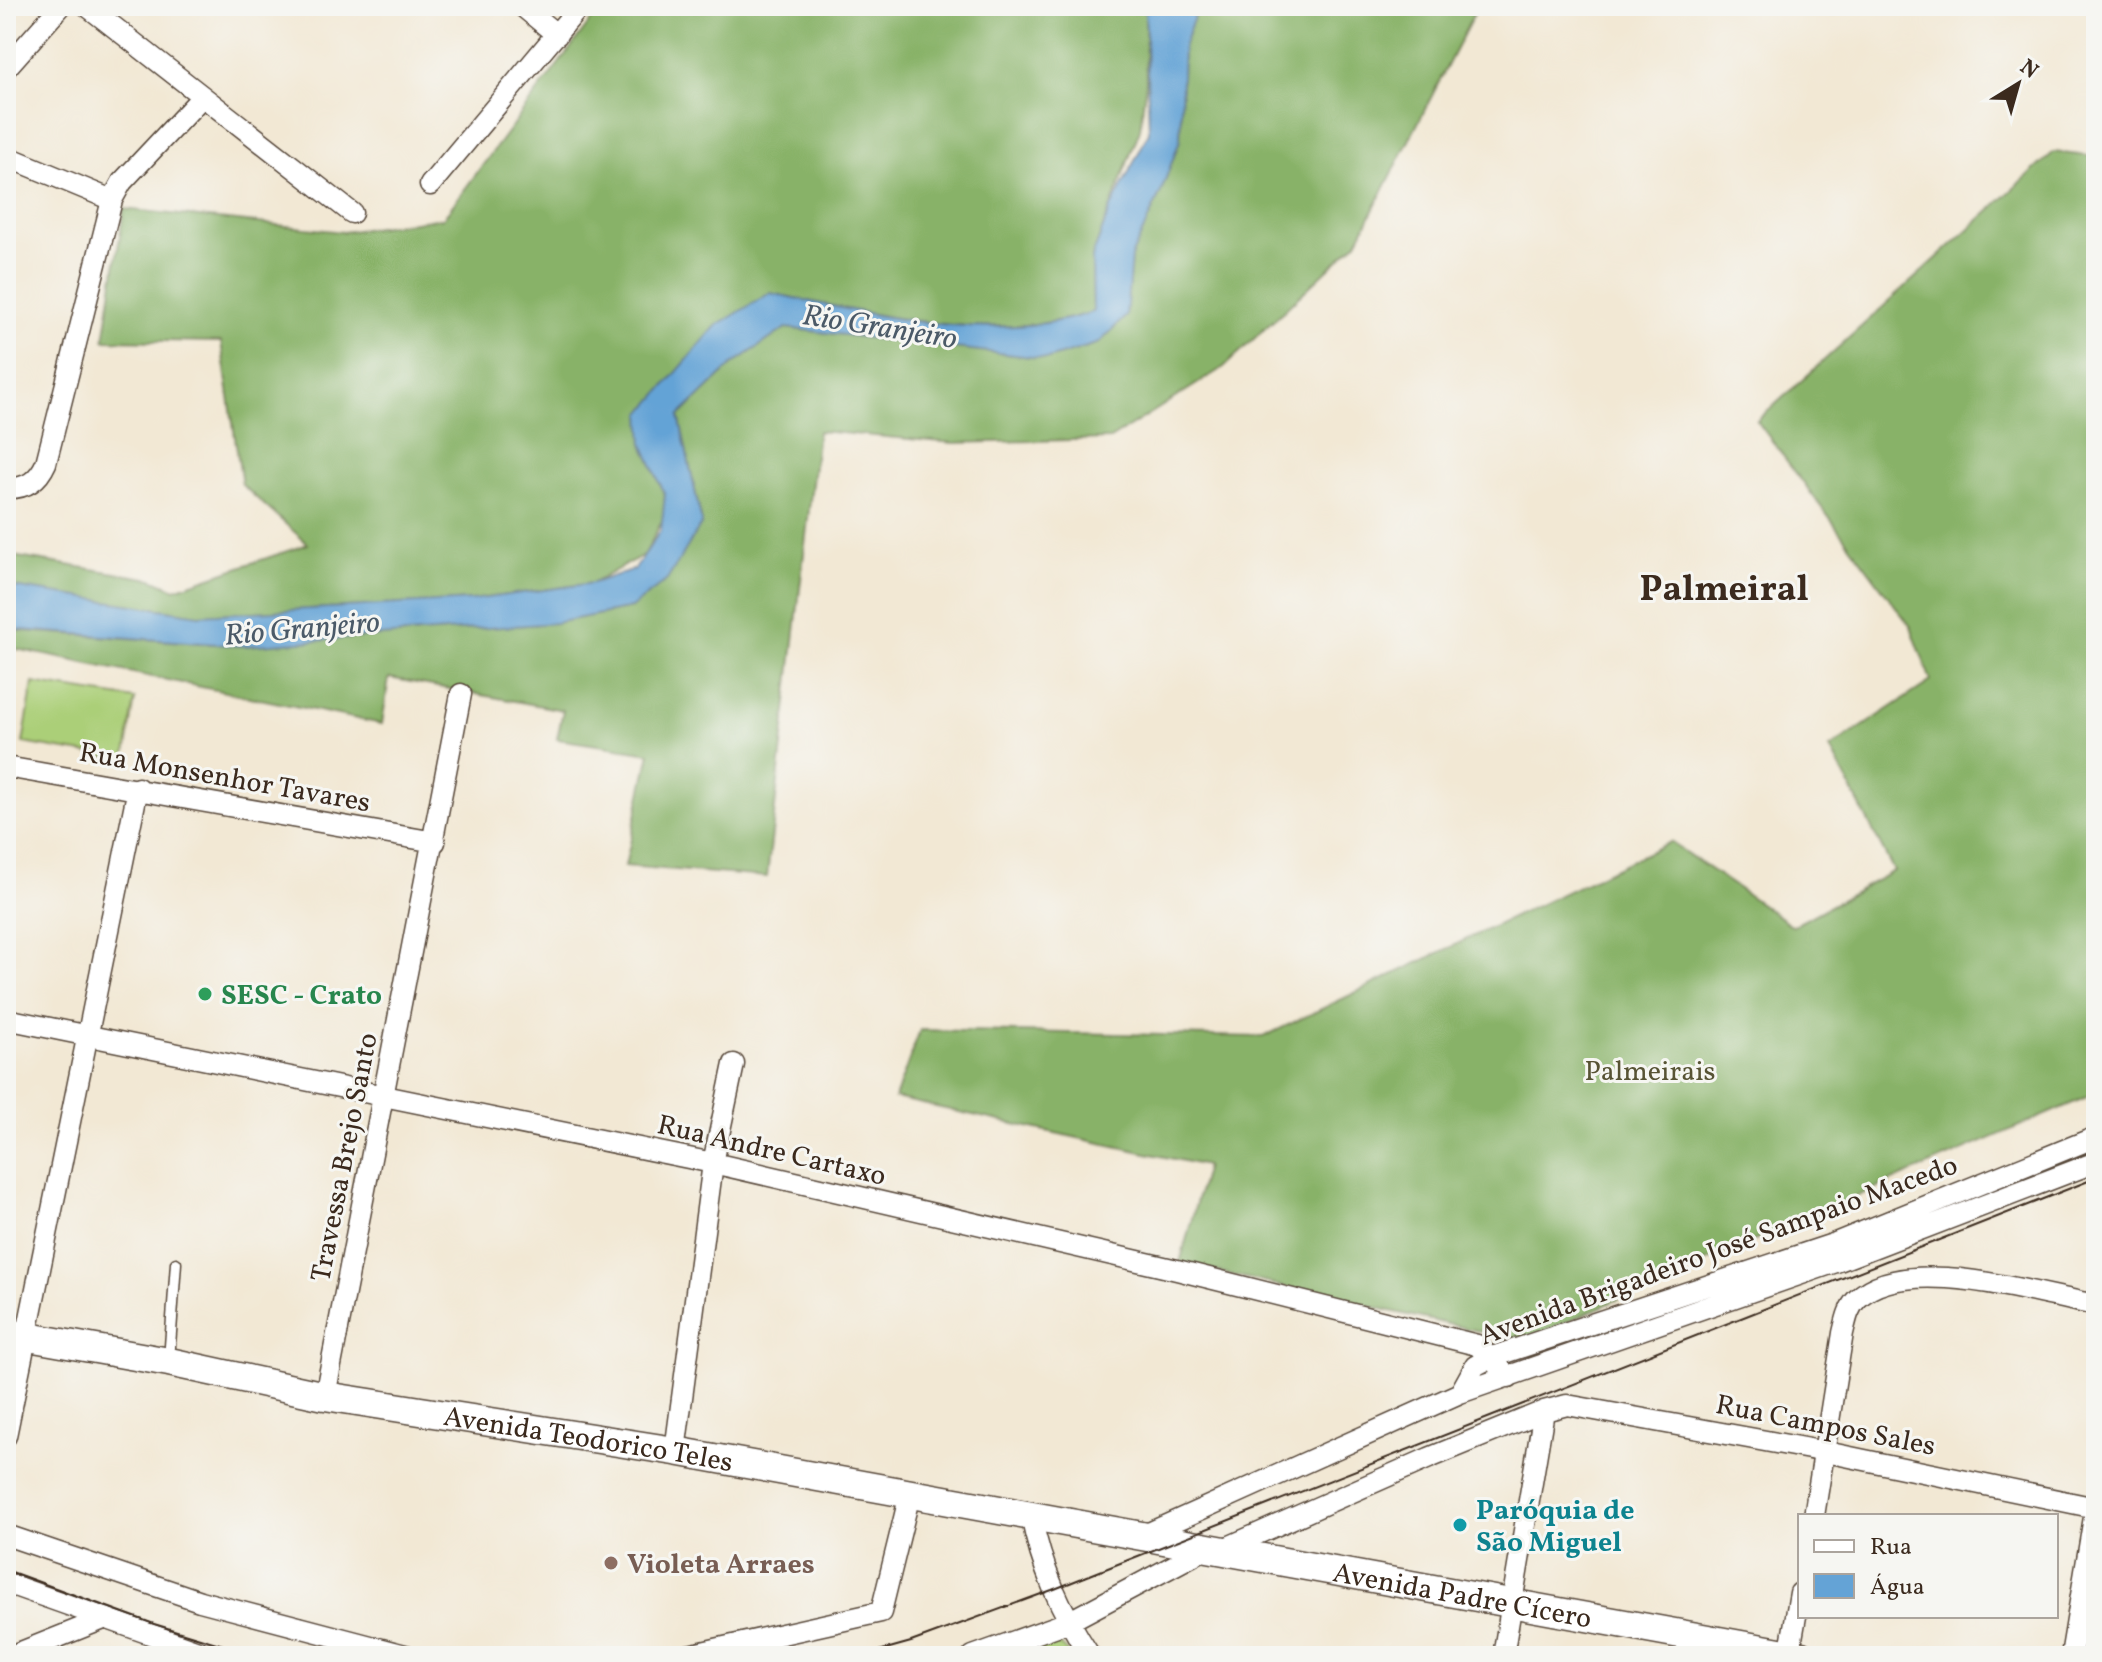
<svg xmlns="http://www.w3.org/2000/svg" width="2102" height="1662" font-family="Vollkorn,serif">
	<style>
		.green { fill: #abcf78; stroke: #737c4b; stroke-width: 2 }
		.forest { fill: #88b268; stroke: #626e43; stroke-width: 2 }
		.water { fill: #64a3d6; stroke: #50667a; stroke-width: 2 }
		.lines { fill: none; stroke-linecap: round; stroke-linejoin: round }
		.lane-casing { stroke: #564639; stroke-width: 13 }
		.street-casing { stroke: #564639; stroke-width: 23 }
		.secondary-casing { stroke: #564639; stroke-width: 31 }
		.lane { stroke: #fff; stroke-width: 10 }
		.street { stroke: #fff; stroke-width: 20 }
		.secondary { stroke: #fff; stroke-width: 28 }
		.tram { stroke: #3b2a1e; stroke-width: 2 }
		.leisure-dot { fill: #2e9e5b; stroke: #f6f6f2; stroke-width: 3 }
		.culture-dot { fill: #0f9aa8; stroke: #f6f6f2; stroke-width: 3 }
		.education-dot { fill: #8d6e63; stroke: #f6f6f2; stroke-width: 3 }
		.labels { text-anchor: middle; stroke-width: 6; stroke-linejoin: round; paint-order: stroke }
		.street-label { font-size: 28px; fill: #3b2a1e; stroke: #f6f6f2 }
		.leisure-label { font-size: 28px; font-weight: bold; fill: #27864d; stroke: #f6f6f2; text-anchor: start }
		.park-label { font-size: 28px; fill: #575334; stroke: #f6f6f2 }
		.culture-label { font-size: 28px; font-weight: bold; fill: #0d838f; stroke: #f6f6f2; text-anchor: start }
		.education-label { font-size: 28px; font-weight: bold; fill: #785e54; stroke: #f6f6f2; text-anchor: start }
		.water-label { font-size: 30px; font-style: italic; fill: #4b5a68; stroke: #f6f6f2 }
		.district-label { font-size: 36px; font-weight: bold; fill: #3b2a1e; stroke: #f6f6f2 }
	</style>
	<rect width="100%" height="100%" fill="#f6f6f2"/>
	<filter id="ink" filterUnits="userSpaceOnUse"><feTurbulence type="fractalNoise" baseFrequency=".0125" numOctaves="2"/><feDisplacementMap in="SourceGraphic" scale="16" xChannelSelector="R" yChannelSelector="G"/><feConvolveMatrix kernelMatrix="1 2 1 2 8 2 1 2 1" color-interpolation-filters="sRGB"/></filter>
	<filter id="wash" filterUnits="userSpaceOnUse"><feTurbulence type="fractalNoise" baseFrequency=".006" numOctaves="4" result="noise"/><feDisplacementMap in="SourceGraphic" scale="32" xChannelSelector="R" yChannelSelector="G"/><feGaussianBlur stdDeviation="1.8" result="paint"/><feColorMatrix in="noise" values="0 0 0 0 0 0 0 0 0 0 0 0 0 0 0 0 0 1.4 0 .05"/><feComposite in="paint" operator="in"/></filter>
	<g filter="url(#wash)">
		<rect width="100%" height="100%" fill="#f2e8d4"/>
		<path class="green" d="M 33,683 L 135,699 L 125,760 L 23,743 Z
			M 1051,1636 L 1072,1656 L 1003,1656 Z"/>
		<path class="forest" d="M 602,6 L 1145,6 L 1146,82 L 1140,129 L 1092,257 L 1093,312 C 990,345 873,314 770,293 L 643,444 L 665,495 L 663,519 L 645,554 L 593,583 L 472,600 L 199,615 L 6,586 L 6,555 L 152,579 L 175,589 L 308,544 L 242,485 L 221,342 L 104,340 L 124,209 L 343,232 L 443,218 Z
			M 1198,6 L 1478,6 L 1357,242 L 1224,367 L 1110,439 L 954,443 L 818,431 L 767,877 L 625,866 L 650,753 L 557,739 L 563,710 L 389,678 L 382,724 L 6,647 L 6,630 L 245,646 L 555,623 L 631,608 L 702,523 L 679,416 L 733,364 L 786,328 L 1048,359 L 1099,343 L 1126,316 L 1131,257 L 1160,194 L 1180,140 L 1183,47 Z
			M 2054,152 L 2096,157 L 2096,1093 L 1522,1341 L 1180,1263 L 1206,1166 L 895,1098 L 920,1030 L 1263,1037 L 1670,842 L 1793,926 L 1894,871 L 1830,748 L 1931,681 L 1911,627 L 1757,421 Z"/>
		<path class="water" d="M 1145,6 L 1198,6 L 1183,47 L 1180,140 L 1160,194 L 1131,257 L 1126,316 L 1099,343 L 1048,359 L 786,328 L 733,364 L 679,416 L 702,523 L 667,580 L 631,608 L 555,623 L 245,646 L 6,629 L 6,586 L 199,615 L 472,600 L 593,583 L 635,569 L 661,530 L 665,495 L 643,444 L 641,414 L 716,326 L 770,293 C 873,314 990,346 1093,312 L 1092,257 L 1110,210 L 1149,132 Z"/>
	</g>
	<g filter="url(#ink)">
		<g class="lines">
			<g class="lane-casing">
				<path id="lane" d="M 169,1360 L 176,1263"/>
			</g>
			<g class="street-casing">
				<path id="street" d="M 87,6 L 352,213
					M 522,6 L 557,35
					M 6,68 L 61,6
					M 6,156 L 112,200
					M 430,185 L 580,6
					M 6,488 C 26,489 38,481 46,463 L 112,200 L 122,182 L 201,98
					M 6,767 L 435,842
					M 6,1019 L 713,1163 L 1177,1270 L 1477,1345 L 1509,1377
					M 1460,1393 L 1475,1366 L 1492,1357 L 1833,1244 L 2096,1137
					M 325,1396 L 461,694
					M 6,1436 L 138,788
					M 675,1451 L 713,1163 L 734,1064
					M 1031,1515 C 1041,1568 1061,1611 1090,1656
					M 1814,1516 L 1843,1333 C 1846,1321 1848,1308 1857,1299 C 1904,1252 2038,1295 2096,1305
					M 6,1535 L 200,1601 L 409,1656
					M 1142,1536 L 1460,1393 L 1839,1261 L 2096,1162
					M 1221,1550 L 1429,1458 L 1544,1411 L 1567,1405 L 1826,1452 L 2096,1508
					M 6,1583 L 212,1656
					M 11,1656 L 106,1618
					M 684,1656 L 881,1612 L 910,1494
					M 973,1656 L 1068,1622 L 1207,1548
					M 1503,1656 L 1544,1411
					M 1789,1656 L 1800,1593
					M 2071,1656 L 2096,1505"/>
			</g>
			<g class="secondary-casing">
				<g id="secondary">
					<path id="s1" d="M 6,1333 L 169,1362 L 325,1396 L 675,1451 L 1801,1656"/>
				</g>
			</g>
			<use href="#lane" class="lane"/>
			<use href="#street" class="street"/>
			<use href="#secondary" class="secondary"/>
			<path class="tram" d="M 6,1570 L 154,1624 L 259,1656
				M 861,1656 L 911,1642 L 1052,1590 L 2096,1178"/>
		</g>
	</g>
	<circle class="leisure-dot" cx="205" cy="994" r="8"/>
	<circle class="culture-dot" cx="1460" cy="1525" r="8"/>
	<circle class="education-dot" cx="611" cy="1563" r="8"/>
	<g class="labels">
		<g class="street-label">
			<text transform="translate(225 776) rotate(10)" y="10">Rua Monsenhor Tavares</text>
			<text transform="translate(772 1149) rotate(13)" y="10">Rua Andre Cartaxo</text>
			<text transform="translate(343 1157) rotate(-79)" y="10">Travessa Brejo Santo</text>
			<text transform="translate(1718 1249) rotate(-20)" y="10">Avenida Brigadeiro José Sampaio Macedo</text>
			<text transform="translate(1826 1424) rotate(11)" y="10">Rua Campos Sales</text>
			<text dy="10" stroke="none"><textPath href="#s1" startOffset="592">Avenida Teodorico Teles</textPath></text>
			<text dy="10" stroke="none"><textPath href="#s1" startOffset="1480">Avenida Padre Cícero</textPath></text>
		</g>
		<g class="leisure-label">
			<text x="221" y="1004">SESC - Crato</text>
		</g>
		<g class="park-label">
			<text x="1650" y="1080">Palmeirais</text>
		</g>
		<g class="culture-label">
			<text x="1476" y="1519">Paróquia de<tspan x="1476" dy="32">São Miguel</tspan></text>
		</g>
		<g class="education-label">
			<text x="627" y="1573">Violeta Arraes</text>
		</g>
		<g class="water-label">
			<text transform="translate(880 326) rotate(9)" y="10">Rio Granjeiro</text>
			<text transform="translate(302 628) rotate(-5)" y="10">Rio Granjeiro</text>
		</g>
		<g class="district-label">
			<text x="1724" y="600">Palmeiral</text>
		</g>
	</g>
	<rect width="2102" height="1662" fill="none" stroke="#f6f6f2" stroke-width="32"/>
	<rect x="1798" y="1514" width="260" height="104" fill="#f6f6f2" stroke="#aba49d" stroke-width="2"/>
	<rect x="1814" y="1540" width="40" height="12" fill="#ffffff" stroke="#aba49d" stroke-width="2"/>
	<text x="1870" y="1554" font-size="24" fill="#3b2a1e">Rua</text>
	<rect x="1814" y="1574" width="40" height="24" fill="#64a3d6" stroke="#aba49d" stroke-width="2"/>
	<text x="1870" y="1594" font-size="24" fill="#3b2a1e">Água</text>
	<g transform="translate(2018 84) rotate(37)" stroke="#f6f6f2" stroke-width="6" paint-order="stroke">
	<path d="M0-6L14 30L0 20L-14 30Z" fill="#3b2a1e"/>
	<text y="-12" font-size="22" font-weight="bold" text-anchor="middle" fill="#3b2a1e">N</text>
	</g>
</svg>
